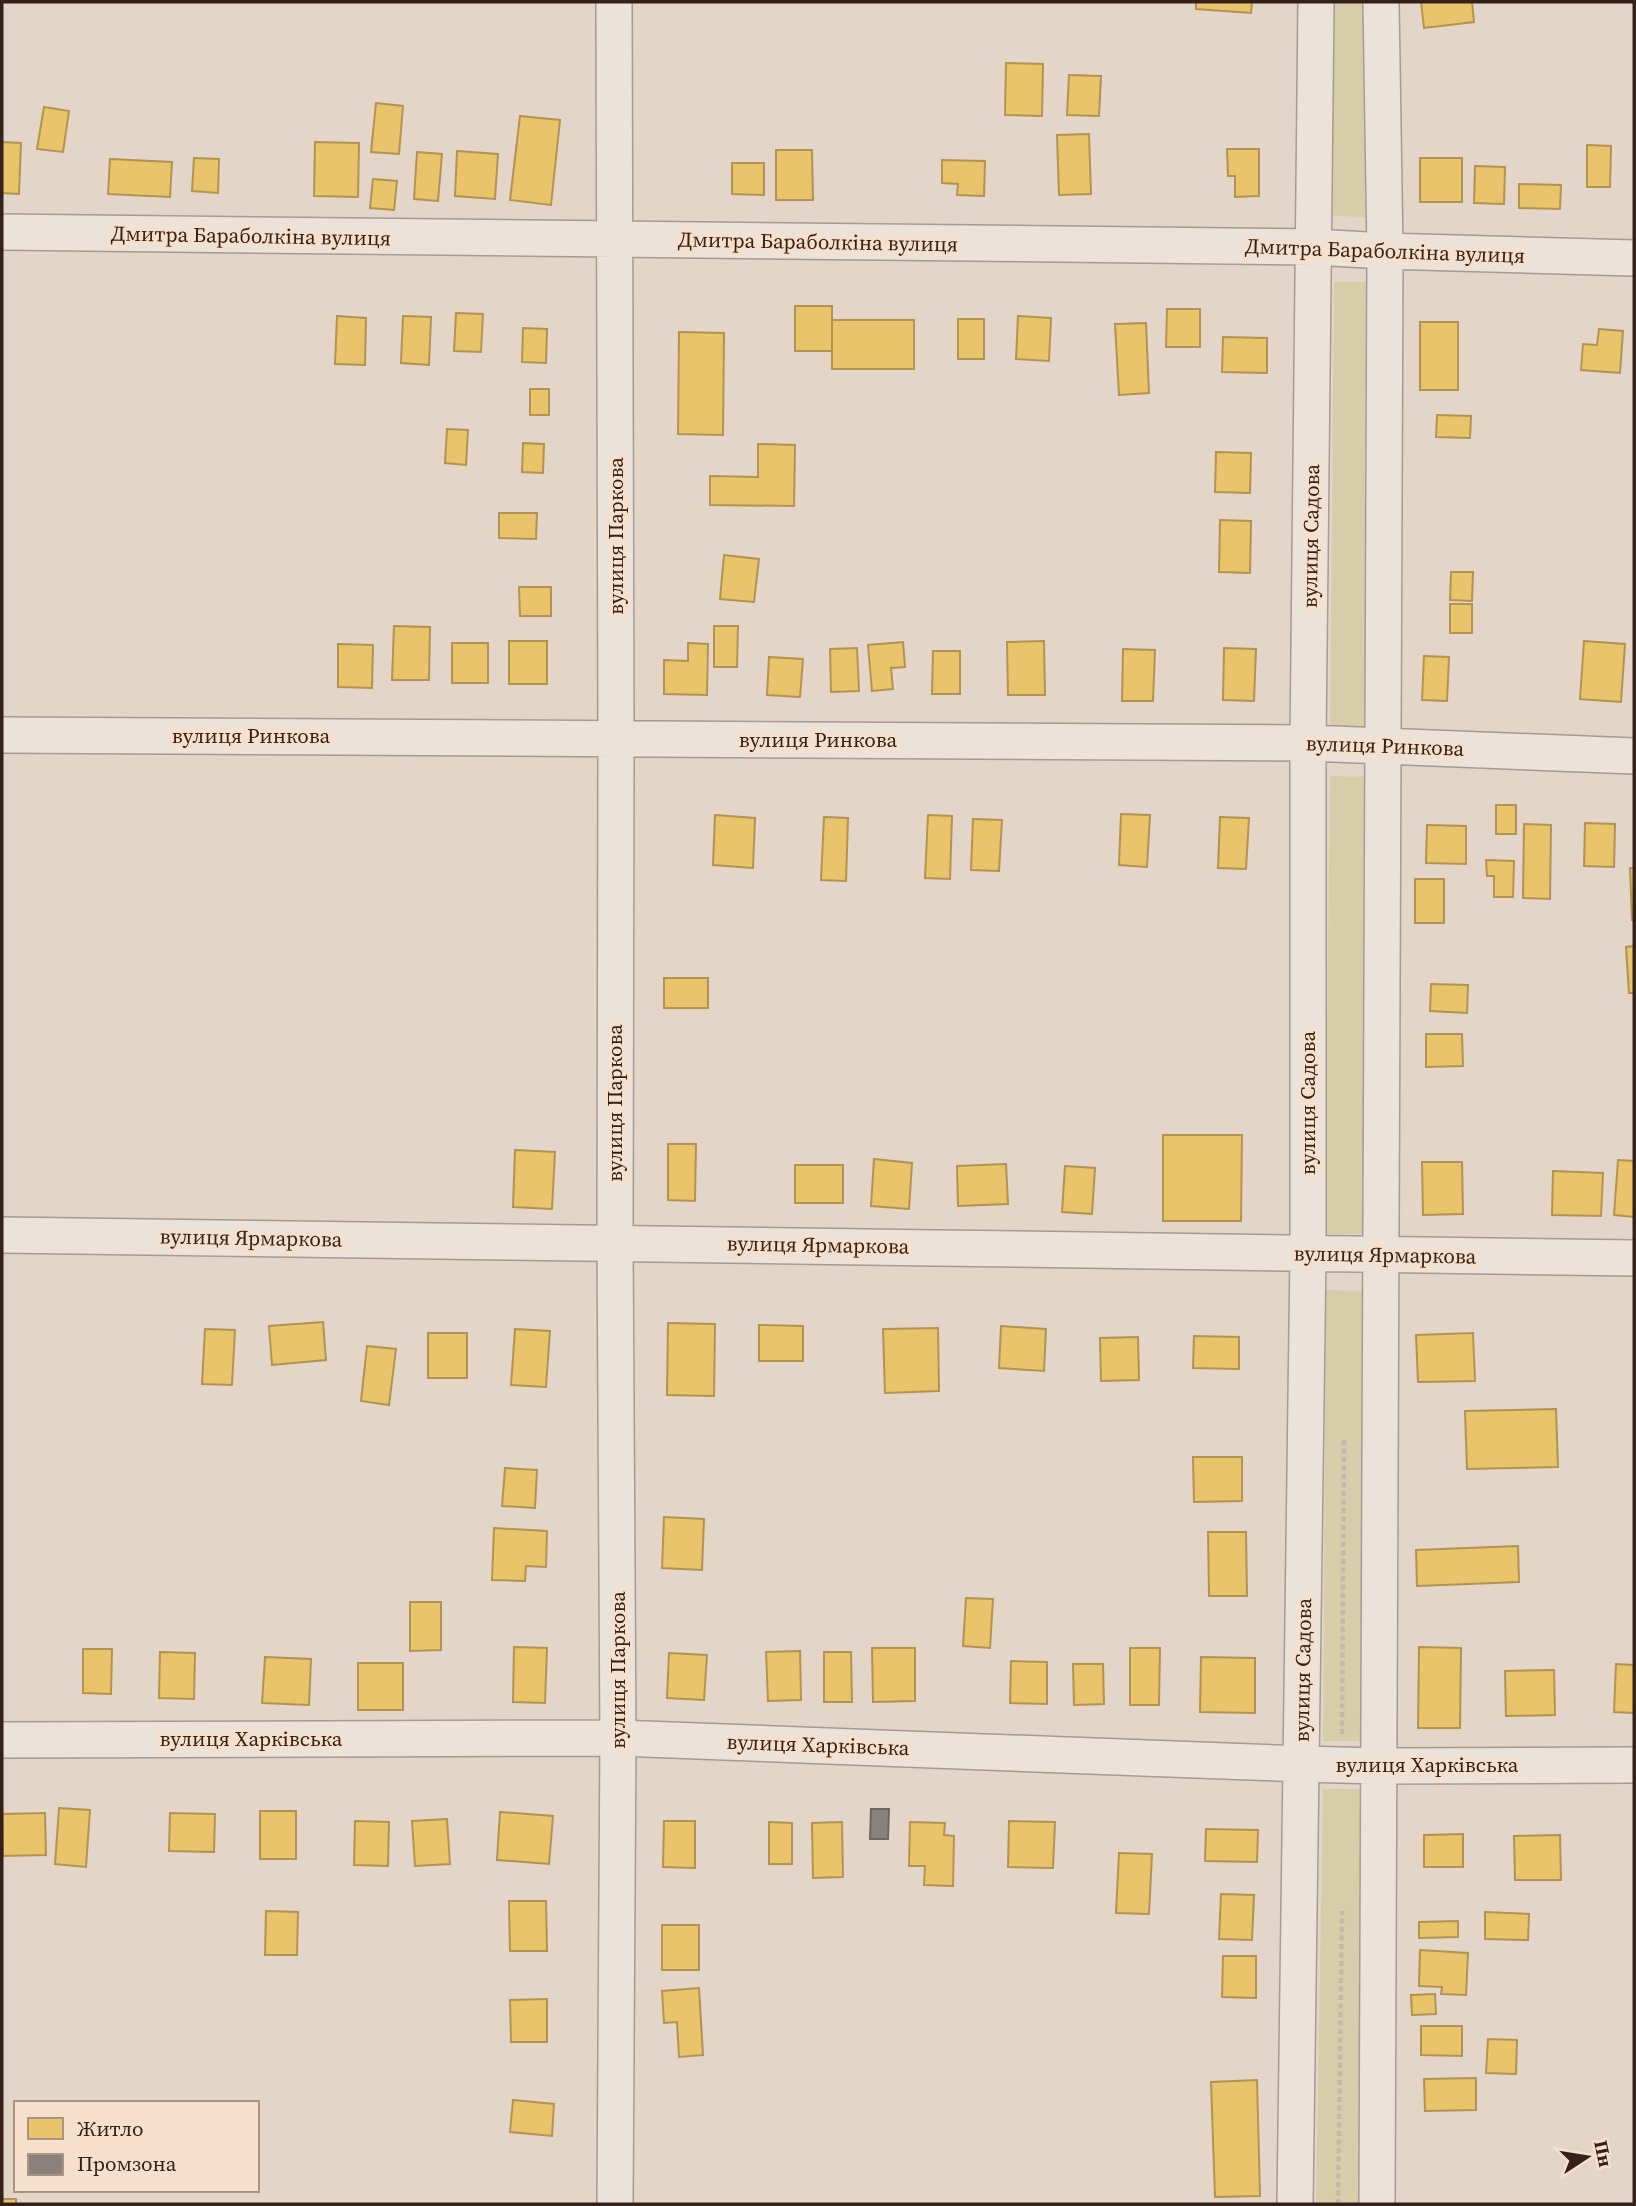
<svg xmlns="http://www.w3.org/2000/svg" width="1636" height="2206" font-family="'Source Serif 4',serif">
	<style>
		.green { fill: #d7cda8 }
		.homes { fill: #e9c46a; stroke: #b39352; stroke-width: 2 }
		.industry { fill: #8a817c; stroke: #70645f; stroke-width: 2 }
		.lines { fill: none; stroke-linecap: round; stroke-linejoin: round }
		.minor-casing { stroke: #a79a91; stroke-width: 38 }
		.path { stroke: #c3b8b0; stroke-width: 4.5; stroke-dasharray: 5 3.5; stroke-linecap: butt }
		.minor { stroke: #ebe2d9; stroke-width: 35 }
		.labels { text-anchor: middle; stroke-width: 7; stroke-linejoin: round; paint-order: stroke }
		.street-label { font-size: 21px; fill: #35211a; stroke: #f7e0cb }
	</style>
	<rect width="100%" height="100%" fill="#e3d5c7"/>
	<path class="green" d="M 1330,2 L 1369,2 L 1371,217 L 1332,216 Z
		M 1334,282 L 1374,282 L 1370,733 L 1330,732 Z
		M 1330,776 L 1369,777 L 1364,1234 L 1325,1234 Z
		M 1326,1290 L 1367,1291 L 1364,1741 L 1323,1741 Z
		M 1323,1789 L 1366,1789 L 1359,2204 L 1316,2204 Z"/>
	<path class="homes" d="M 1196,2 L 1252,2 L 1251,13 L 1196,9 Z
		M 1421,2 L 1472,2 L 1474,22 L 1424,28 Z
		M 1006,63 L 1043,64 L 1042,116 L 1005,115 Z
		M 1069,75 L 1101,76 L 1099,116 L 1067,115 Z
		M 376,103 L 403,106 L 399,154 L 371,152 Z
		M 44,107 L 69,111 L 63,152 L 37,149 Z
		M 520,116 L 560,120 L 551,205 L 510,200 Z
		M 1089,134 L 1091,194 L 1059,195 L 1057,135 Z
		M 2,142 L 21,143 L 19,194 L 2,193 Z
		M 315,142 L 359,143 L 358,197 L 314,196 Z
		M 1587,145 L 1611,146 L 1610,187 L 1587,187 Z
		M 1227,149 L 1259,149 L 1259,196 L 1235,197 L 1235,176 L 1228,176 Z
		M 776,150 L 812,150 L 813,200 L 776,200 Z
		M 457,151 L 498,154 L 495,199 L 455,196 Z
		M 417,152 L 442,154 L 438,201 L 414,199 Z
		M 194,158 L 219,159 L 218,193 L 192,191 Z
		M 1420,158 L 1462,158 L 1462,202 L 1420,202 Z
		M 110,159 L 172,162 L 170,197 L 108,194 Z
		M 942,160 L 985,161 L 984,196 L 957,195 L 958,184 L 942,183 Z
		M 732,163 L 764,163 L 764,195 L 732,194 Z
		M 1475,166 L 1505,167 L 1504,204 L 1474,203 Z
		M 373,179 L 397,181 L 394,210 L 370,208 Z
		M 1519,184 L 1561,185 L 1560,209 L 1519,208 Z
		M 795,306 L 832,306 L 832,351 L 795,351 Z
		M 1167,309 L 1200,309 L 1200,347 L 1166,347 Z
		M 456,313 L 483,314 L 481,352 L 454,351 Z
		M 337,316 L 366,318 L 365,365 L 335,364 Z
		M 403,316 L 431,317 L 429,365 L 401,363 Z
		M 1018,316 L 1051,318 L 1049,361 L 1016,359 Z
		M 958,319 L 984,319 L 984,359 L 958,359 Z
		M 832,320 L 914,320 L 914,369 L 832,369 Z
		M 1420,322 L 1458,322 L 1458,390 L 1420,390 Z
		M 1146,323 L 1149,393 L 1119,395 L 1115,324 Z
		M 523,328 L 547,329 L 546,363 L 522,362 Z
		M 1599,329 L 1623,331 L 1620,373 L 1581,370 L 1583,344 L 1597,345 Z
		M 679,332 L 724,333 L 723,435 L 678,434 Z
		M 1223,337 L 1267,338 L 1267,373 L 1222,372 Z
		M 530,389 L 549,389 L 549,415 L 530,415 Z
		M 1437,415 L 1471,416 L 1470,438 L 1436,437 Z
		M 447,429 L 468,430 L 466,465 L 445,463 Z
		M 523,443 L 544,444 L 543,473 L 522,472 Z
		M 758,444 L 795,445 L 794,506 L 710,505 L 710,476 L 758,477 Z
		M 1216,452 L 1251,453 L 1250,493 L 1215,492 Z
		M 499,513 L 537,513 L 536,539 L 499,538 Z
		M 1220,520 L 1251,521 L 1250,573 L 1219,572 Z
		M 724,555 L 759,559 L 754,602 L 720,599 Z
		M 1451,572 L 1473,572 L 1472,601 L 1450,600 Z
		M 519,587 L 551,587 L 551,616 L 520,616 Z
		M 1450,604 L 1472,604 L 1472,633 L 1450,633 Z
		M 394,626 L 430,627 L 429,680 L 392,680 Z
		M 714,626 L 738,626 L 737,667 L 714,667 Z
		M 509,641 L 547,641 L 547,684 L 509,684 Z
		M 1044,641 L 1045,695 L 1008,695 L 1007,642 Z
		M 1584,641 L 1625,644 L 1621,702 L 1580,699 Z
		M 903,642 L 905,667 L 891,668 L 893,689 L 872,691 L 868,645 Z
		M 452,643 L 488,643 L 488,683 L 452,683 Z
		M 688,643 L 708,644 L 707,695 L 664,694 L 664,660 L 688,661 Z
		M 338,644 L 373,645 L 372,688 L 338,687 Z
		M 857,648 L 859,691 L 831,692 L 830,649 Z
		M 1224,648 L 1256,649 L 1254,701 L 1223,700 Z
		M 1123,649 L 1155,650 L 1153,701 L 1122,701 Z
		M 933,651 L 960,651 L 960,694 L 932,694 Z
		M 1424,656 L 1449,657 L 1447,701 L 1422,700 Z
		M 769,657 L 803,659 L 800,697 L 767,695 Z
		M 1496,805 L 1516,805 L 1516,834 L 1496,834 Z
		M 1121,814 L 1150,815 L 1147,867 L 1119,865 Z
		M 715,815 L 755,818 L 753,868 L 713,865 Z
		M 928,815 L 952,816 L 950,879 L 925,878 Z
		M 824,817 L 848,818 L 846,881 L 821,880 Z
		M 1220,817 L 1249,818 L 1246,869 L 1218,868 Z
		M 973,819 L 1002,820 L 999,871 L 971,870 Z
		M 1585,823 L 1615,824 L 1614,867 L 1584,866 Z
		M 1524,824 L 1551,825 L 1550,899 L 1523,898 Z
		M 1427,825 L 1466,826 L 1466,864 L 1426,863 Z
		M 1486,860 L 1514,861 L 1513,897 L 1494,897 L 1494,876 L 1487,876 Z
		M 1630,868 L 1634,868 L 1634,920 L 1632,920 Z
		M 1415,879 L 1444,879 L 1444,923 L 1415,923 Z
		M 1634,946 L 1634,993 L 1629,993 L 1626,947 Z
		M 664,978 L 708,978 L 708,1008 L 664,1008 Z
		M 1431,984 L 1468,985 L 1467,1013 L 1430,1011 Z
		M 1426,1034 L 1462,1034 L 1463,1066 L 1426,1067 Z
		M 1163,1135 L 1242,1135 L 1241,1221 L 1163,1221 Z
		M 668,1144 L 696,1144 L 695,1201 L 668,1200 Z
		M 515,1150 L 555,1152 L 552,1209 L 513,1207 Z
		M 874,1159 L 912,1163 L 909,1209 L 871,1206 Z
		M 1618,1160 L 1634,1161 L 1634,1217 L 1614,1215 Z
		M 1422,1162 L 1462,1162 L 1463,1214 L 1423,1215 Z
		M 1006,1164 L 1008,1204 L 958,1206 L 957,1166 Z
		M 795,1165 L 843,1165 L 843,1203 L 795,1203 Z
		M 1065,1166 L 1095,1168 L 1092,1214 L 1062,1212 Z
		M 1553,1171 L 1603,1173 L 1601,1216 L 1552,1215 Z
		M 323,1322 L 326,1360 L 272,1365 L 269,1326 Z
		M 668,1323 L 715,1324 L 714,1396 L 667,1395 Z
		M 759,1325 L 803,1326 L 803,1361 L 759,1361 Z
		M 1001,1326 L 1046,1329 L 1044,1371 L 999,1368 Z
		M 938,1328 L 939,1391 L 885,1393 L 883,1329 Z
		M 205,1329 L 235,1330 L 232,1385 L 202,1384 Z
		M 515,1329 L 550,1331 L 546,1387 L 511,1385 Z
		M 428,1333 L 467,1333 L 467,1378 L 428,1378 Z
		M 1473,1333 L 1475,1381 L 1418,1382 L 1416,1335 Z
		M 1194,1336 L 1239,1337 L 1239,1369 L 1193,1368 Z
		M 1138,1337 L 1139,1380 L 1101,1381 L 1100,1338 Z
		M 367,1346 L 396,1349 L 389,1405 L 361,1401 Z
		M 1556,1409 L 1558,1467 L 1467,1469 L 1465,1411 Z
		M 1193,1457 L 1242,1457 L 1242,1501 L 1194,1502 Z
		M 505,1468 L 537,1470 L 535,1508 L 502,1506 Z
		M 664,1517 L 704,1519 L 702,1570 L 662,1568 Z
		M 494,1528 L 547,1531 L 546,1567 L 526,1566 L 525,1581 L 492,1580 Z
		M 1208,1532 L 1246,1532 L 1247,1596 L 1209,1596 Z
		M 1518,1546 L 1519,1582 L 1417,1586 L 1416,1550 Z
		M 966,1598 L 993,1599 L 990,1648 L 963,1646 Z
		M 410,1602 L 441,1602 L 441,1650 L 410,1651 Z
		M 514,1647 L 547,1648 L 545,1703 L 513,1702 Z
		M 1419,1647 L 1461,1648 L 1460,1728 L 1418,1728 Z
		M 872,1648 L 915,1648 L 915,1701 L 873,1702 Z
		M 1130,1648 L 1160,1648 L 1159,1705 L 1130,1705 Z
		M 83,1649 L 112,1649 L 111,1694 L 83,1693 Z
		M 800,1651 L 801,1700 L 768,1701 L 766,1652 Z
		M 160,1652 L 195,1653 L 194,1699 L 159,1698 Z
		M 824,1652 L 851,1652 L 852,1702 L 824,1702 Z
		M 669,1653 L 707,1655 L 704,1700 L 667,1698 Z
		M 265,1657 L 311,1659 L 309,1705 L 262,1703 Z
		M 1201,1657 L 1255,1658 L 1255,1713 L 1200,1712 Z
		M 1011,1661 L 1047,1662 L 1047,1704 L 1010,1703 Z
		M 358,1663 L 403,1663 L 403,1710 L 358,1710 Z
		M 1073,1664 L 1103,1664 L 1104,1704 L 1074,1705 Z
		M 1616,1664 L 1634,1665 L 1634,1713 L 1614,1712 Z
		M 1554,1670 L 1555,1715 L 1506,1716 L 1505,1671 Z
		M 59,1808 L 90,1810 L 86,1867 L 55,1864 Z
		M 260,1811 L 296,1811 L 296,1859 L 260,1859 Z
		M 500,1812 L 553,1816 L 549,1864 L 497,1860 Z
		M 45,1813 L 46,1855 L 3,1856 L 2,1814 Z
		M 170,1813 L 215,1814 L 214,1852 L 169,1851 Z
		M 447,1819 L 450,1864 L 415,1866 L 412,1821 Z
		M 355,1821 L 389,1822 L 388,1866 L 354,1865 Z
		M 664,1821 L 695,1821 L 695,1868 L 663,1867 Z
		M 1009,1821 L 1055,1822 L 1053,1868 L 1008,1867 Z
		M 769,1822 L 792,1823 L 792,1864 L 769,1864 Z
		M 842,1822 L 843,1877 L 813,1878 L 812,1823 Z
		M 910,1822 L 945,1823 L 944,1835 L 954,1836 L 953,1886 L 924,1885 L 925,1866 L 909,1866 Z
		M 1206,1829 L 1258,1830 L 1257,1862 L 1205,1861 Z
		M 1463,1834 L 1463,1867 L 1424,1867 L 1424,1835 Z
		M 1560,1835 L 1561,1880 L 1515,1880 L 1514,1836 Z
		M 1119,1853 L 1152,1854 L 1149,1914 L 1116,1913 Z
		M 1221,1894 L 1254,1895 L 1252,1940 L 1219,1939 Z
		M 509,1901 L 546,1901 L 547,1951 L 510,1951 Z
		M 266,1911 L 298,1912 L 297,1955 L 265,1955 Z
		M 1485,1912 L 1529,1914 L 1528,1940 L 1485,1939 Z
		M 1458,1921 L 1458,1937 L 1419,1938 L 1419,1922 Z
		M 662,1925 L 699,1925 L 699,1970 L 662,1970 Z
		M 1420,1950 L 1468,1953 L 1466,1995 L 1441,1994 L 1442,1987 L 1419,1986 Z
		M 1223,1956 L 1256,1956 L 1256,1998 L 1222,1997 Z
		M 699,1988 L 703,2055 L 679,2057 L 677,2022 L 664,2023 L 662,1991 Z
		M 1435,1994 L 1436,2014 L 1412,2015 L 1411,1995 Z
		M 547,1999 L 547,2042 L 511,2042 L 510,2000 Z
		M 1421,2026 L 1462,2026 L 1462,2056 L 1421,2055 Z
		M 1488,2039 L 1517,2040 L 1516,2074 L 1486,2073 Z
		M 1476,2078 L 1476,2110 L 1425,2111 L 1424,2079 Z
		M 1257,2080 L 1260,2196 L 1215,2197 L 1211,2082 Z
		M 513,2100 L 554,2104 L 552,2136 L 510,2132 Z
		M 2,2199 L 16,2199 L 16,2204 L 2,2204 Z"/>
	<path class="industry" d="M 871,1809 L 889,1809 L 888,1839 L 870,1839 Z"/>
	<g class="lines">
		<g class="minor-casing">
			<path id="minor" d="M 614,2 L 616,739 L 615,1242 L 618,1738 L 615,2204
				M 2,232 L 1314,247 L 1385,251 L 1634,258
				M 2,735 L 1308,743 L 1634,756
				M 2,1235 C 546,1241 1090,1251 1634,1258
				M 2,1740 L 618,1738 L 1302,1764 L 1379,1766 L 1634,1765
				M 1295,2204 L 1308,1254 L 1308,743 L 1316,2
				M 1377,2204 L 1385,251 L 1381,2"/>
		</g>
		<path class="path" d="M 1342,1734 L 1344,1439
			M 1338,2204 L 1342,1911"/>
		<use href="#minor" class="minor"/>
	</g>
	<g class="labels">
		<g class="street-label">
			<text transform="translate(251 236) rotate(1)" y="7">Дмитра Бараболкіна вулиця</text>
			<text transform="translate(818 242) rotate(1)" y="7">Дмитра Бараболкіна вулиця</text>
			<text transform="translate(1385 251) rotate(2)" y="7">Дмитра Бараболкіна вулиця</text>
			<text transform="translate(616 536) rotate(-90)" y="7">вулиця Паркова</text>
			<text transform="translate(1311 536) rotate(-89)" y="7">вулиця Садова</text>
			<text x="251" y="743">вулиця Ринкова</text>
			<text x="818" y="747">вулиця Ринкова</text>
			<text transform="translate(1385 746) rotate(2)" y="7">вулиця Ринкова</text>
			<text transform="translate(615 1103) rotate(-90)" y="7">вулиця Паркова</text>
			<text transform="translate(1308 1103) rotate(-90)" y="7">вулиця Садова</text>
			<text transform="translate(251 1238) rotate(1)" y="7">вулиця Ярмаркова</text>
			<text transform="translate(818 1245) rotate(1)" y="7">вулиця Ярмаркова</text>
			<text transform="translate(1385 1255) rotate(1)" y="7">вулиця Ярмаркова</text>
			<text transform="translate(618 1670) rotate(-90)" y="7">вулиця Паркова</text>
			<text transform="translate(1303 1670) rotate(-89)" y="7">вулиця Садова</text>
			<text x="251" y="1746">вулиця Харківська</text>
			<text transform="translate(818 1745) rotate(2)" y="7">вулиця Харківська</text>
			<text x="1427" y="1772">вулиця Харківська</text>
		</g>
	</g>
	<rect width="1636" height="2206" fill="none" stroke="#35211a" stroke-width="7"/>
	<rect x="14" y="2101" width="245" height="91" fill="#f7e0cb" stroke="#a99484" stroke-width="2"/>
	<rect x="28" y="2118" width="35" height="21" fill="#e9c46a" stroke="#a99484" stroke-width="2"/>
	<text x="77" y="2136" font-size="21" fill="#35211a">Житло</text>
	<rect x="28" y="2154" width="35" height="21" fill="#8a817c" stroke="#a99484" stroke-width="2"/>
	<text x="77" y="2171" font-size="21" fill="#35211a">Промзона</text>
	<g transform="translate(1587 2157) rotate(78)" stroke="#f7e0cb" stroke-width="5" paint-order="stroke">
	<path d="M0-5L12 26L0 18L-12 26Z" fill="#35211a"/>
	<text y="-10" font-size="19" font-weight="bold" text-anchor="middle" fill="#35211a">Пн</text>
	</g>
</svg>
